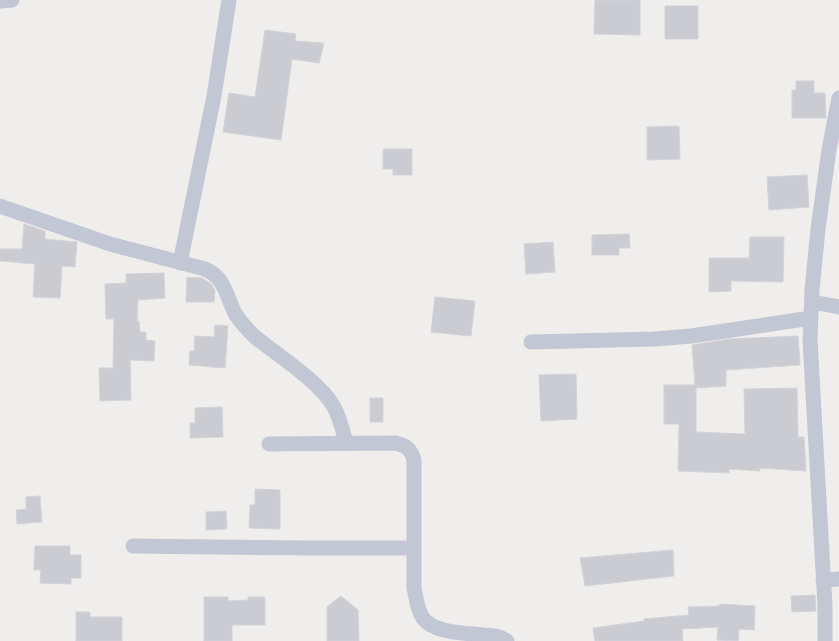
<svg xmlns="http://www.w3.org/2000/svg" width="839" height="641" font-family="'IBM Plex Sans',sans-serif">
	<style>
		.building { fill: #caccd2; stroke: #d1d3d9 }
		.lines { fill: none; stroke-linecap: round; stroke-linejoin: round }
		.street { stroke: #c1c8d3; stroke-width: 15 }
	</style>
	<rect width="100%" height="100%" fill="#f0eeed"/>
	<path class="building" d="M 595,0 L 640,0 L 640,35 L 594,34 Z
		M 665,6 L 698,6 L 698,39 L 665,39 Z
		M 265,30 L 296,34 L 295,41 L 324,43 L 319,63 L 292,59 L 281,140 L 223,132 L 229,93 L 255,97 Z
		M 796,81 L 814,81 L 814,93 L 825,93 L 826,118 L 792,118 L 792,90 L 796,90 Z
		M 679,126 L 680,159 L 647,160 L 647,127 Z
		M 383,149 L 412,149 L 412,175 L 393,175 L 393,169 L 383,169 Z
		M 807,175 L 809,207 L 769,210 L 767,177 Z
		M 24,224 L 45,231 L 45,239 L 77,242 L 75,267 L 62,266 L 60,298 L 33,297 L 35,264 L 0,261 L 0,249 L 22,249 Z
		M 629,234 L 630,248 L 619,248 L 619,255 L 592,255 L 592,235 Z
		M 750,237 L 784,237 L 783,282 L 731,281 L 731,291 L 709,292 L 709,258 L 749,258 Z
		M 553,242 L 555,272 L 526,274 L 524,244 Z
		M 164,273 L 165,298 L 138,300 L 137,321 L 139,321 L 140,332 L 146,332 L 146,340 L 155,341 L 154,361 L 130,360 L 131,400 L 100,401 L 99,368 L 113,368 L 114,319 L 106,319 L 105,284 L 126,283 L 126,274 Z
		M 187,277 L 202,278 L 211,284 L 215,290 L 214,302 L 186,302 Z
		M 435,297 L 475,301 L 471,336 L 431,332 Z
		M 215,325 L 228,326 L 225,368 L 189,365 L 190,351 L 194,351 L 195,336 L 214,337 Z
		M 798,336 L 800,365 L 726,370 L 726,386 L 696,388 L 696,432 L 745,434 L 744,389 L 797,388 L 798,437 L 804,437 L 806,471 L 760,468 L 760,471 L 729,469 L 729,473 L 678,471 L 679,424 L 664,424 L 664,385 L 695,385 L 692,345 L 729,339 Z
		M 576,374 L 577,419 L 541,421 L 539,375 Z
		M 370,398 L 383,398 L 383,422 L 370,422 Z
		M 222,407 L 223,437 L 190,438 L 190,423 L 195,423 L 195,408 Z
		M 255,489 L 280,490 L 280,529 L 249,528 L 250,505 L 255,505 Z
		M 40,496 L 42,522 L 17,524 L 16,510 L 26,509 L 26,497 Z
		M 226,511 L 227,529 L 206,530 L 206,512 Z
		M 35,546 L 70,546 L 70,555 L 81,555 L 81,578 L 71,578 L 71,584 L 40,583 L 41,570 L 34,570 Z
		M 673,550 L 674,576 L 585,586 L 580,558 Z
		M 815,595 L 816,611 L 792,612 L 791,596 Z
		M 341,596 L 358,610 L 359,641 L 327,641 L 327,607 Z
		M 204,597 L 228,597 L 228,601 L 248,600 L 248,597 L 265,597 L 265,625 L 232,625 L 232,641 L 204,641 Z
		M 720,604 L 755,606 L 754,630 L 739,629 L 738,641 L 717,640 L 718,627 L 682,629 L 683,641 L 595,641 L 593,628 L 644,621 L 644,619 L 689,615 L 688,607 L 719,606 Z
		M 76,612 L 90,612 L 90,617 L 122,617 L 122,641 L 76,641 Z"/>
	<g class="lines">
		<path class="street" d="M 0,1 L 12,0
			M 0,206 L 110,244 L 205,269 C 226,278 226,297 236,315 C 241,323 248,330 255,337 C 278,355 321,383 334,407 C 340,418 343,431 346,443
			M 180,263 L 214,96 L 229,0
			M 812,302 L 839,307
			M 531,342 L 654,339 L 691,336 L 811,318
			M 269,444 L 395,443 C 406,445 411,449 414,460 L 414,588 C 416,598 417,609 423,618 C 433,633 466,633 483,635 C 491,635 500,636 507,641
			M 133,546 L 308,548 L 414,548
			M 823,580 L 839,579
			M 825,641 L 825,606 L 810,340 L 812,290 L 818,229 L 829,150 L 839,98"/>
	</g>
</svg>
